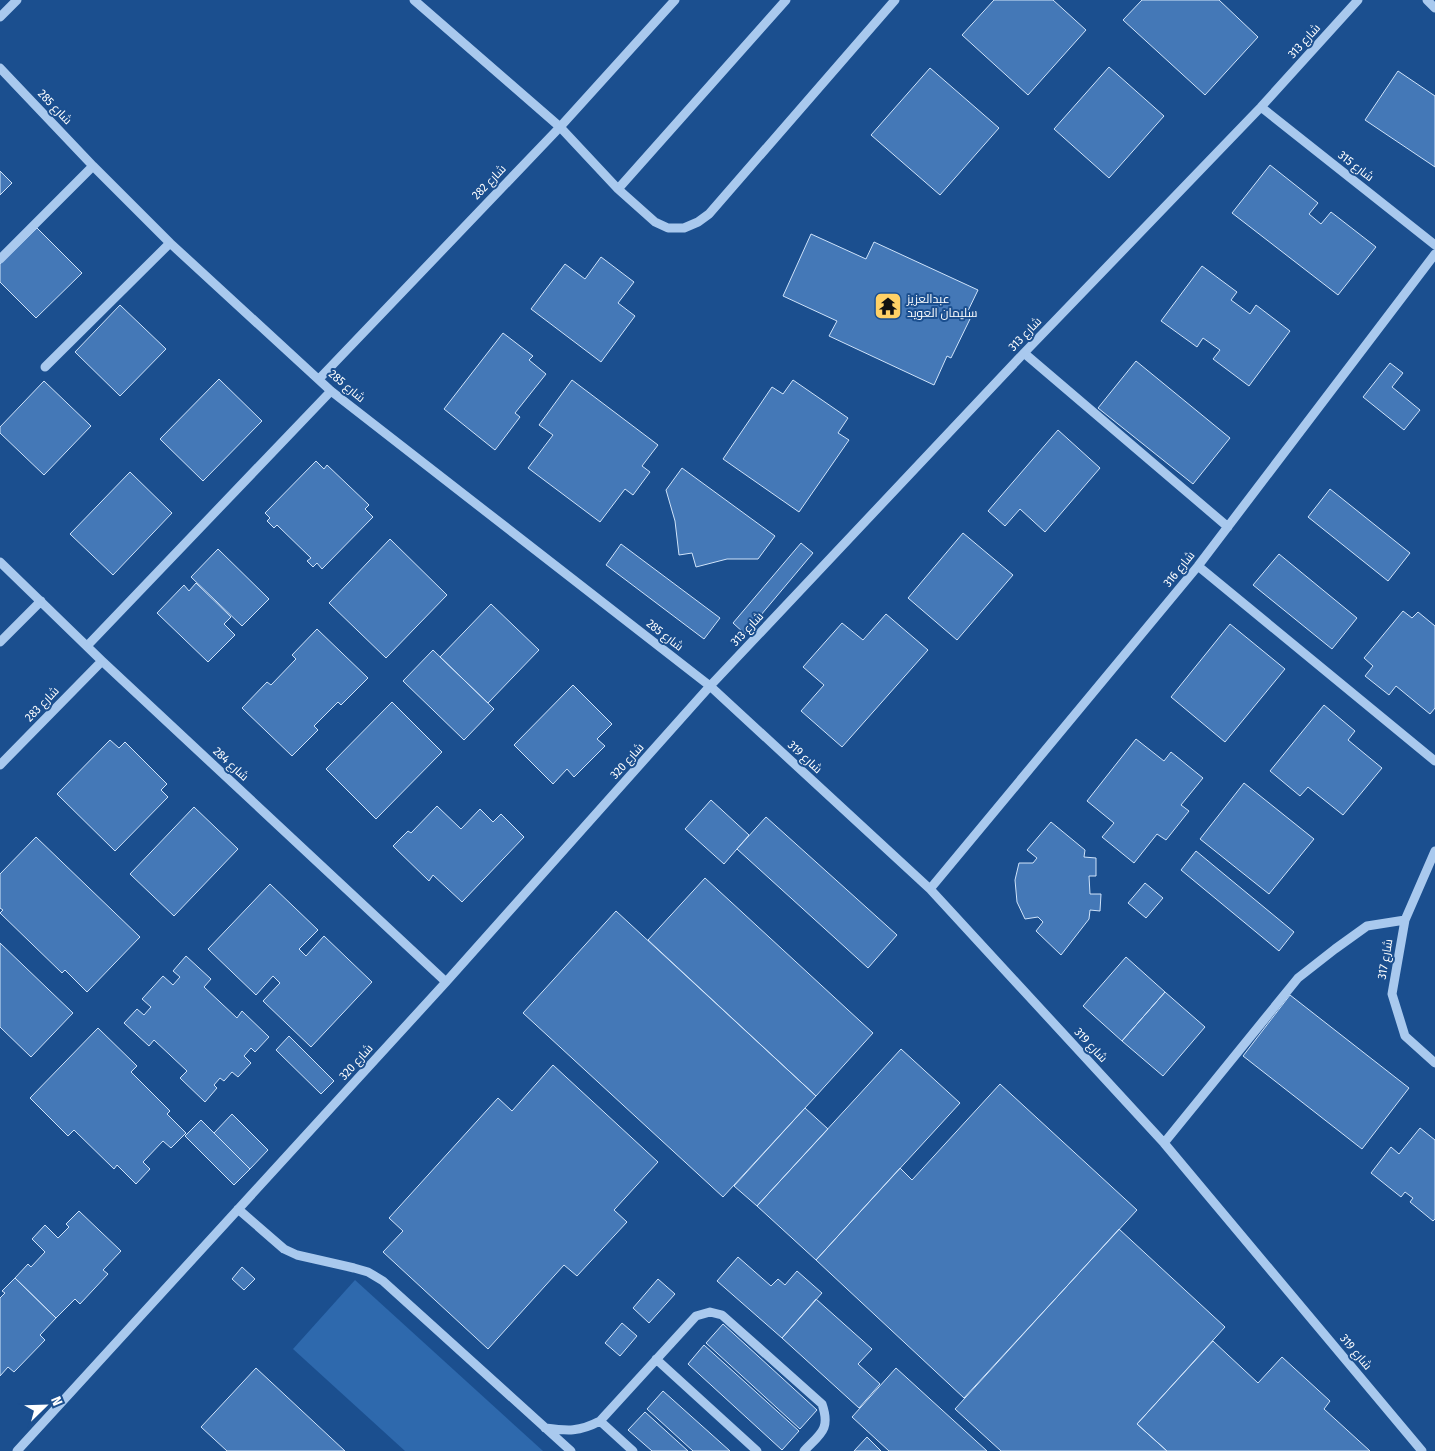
<svg xmlns="http://www.w3.org/2000/svg" width="1435" height="1451" font-family="'Fira Sans Condensed',Cairo,sans-serif">
	<style>
		.green { fill: #2e69ad }
		.building { fill: #4478b7; stroke: #cfe3fa }
		.lines { fill: none; stroke-linecap: round; stroke-linejoin: round }
		.minor { stroke: #a9c9ee; stroke-width: 9 }
		.labels { text-anchor: middle; stroke-width: 4; stroke-linejoin: round; paint-order: stroke }
		.street-label { font-size: 12px; fill: #fff; stroke: #1b4f8f }
		.poi-label { font-size: 12px; fill: #fff; stroke: #1b4f8f; text-anchor: start }
	</style>
	<rect width="100%" height="100%" fill="#1b4f8f"/>
	<path class="green" d="M 355,1280 L 543,1451 L 405,1451 L 293,1349 Z"/>
	<path class="building" d="M 994,0 L 1053,0 L 1086,30 L 1028,95 L 962,35 Z
		M 1142,0 L 1219,0 L 1258,37 L 1205,95 L 1123,20 Z
		M 1109,67 L 1164,116 L 1109,178 L 1054,129 Z
		M 930,68 L 999,128 L 940,195 L 871,135 Z
		M 1398,71 L 1435,96 L 1435,167 L 1365,120 Z
		M 1270,165 L 1318,203 L 1309,214 L 1321,224 L 1331,212 L 1376,247 L 1338,295 L 1232,213 Z
		M 0,171 L 12,183 L 0,195 Z
		M 37,228 L 82,273 L 36,318 L 0,282 L 0,264 Z
		M 811,234 L 866,259 L 874,242 L 978,290 L 965,317 L 970,319 L 951,358 L 947,356 L 934,385 L 829,336 L 837,321 L 783,296 Z
		M 601,257 L 634,282 L 618,303 L 635,316 L 601,362 L 531,309 L 565,264 L 585,279 Z
		M 1202,266 L 1237,292 L 1231,300 L 1250,314 L 1256,305 L 1290,331 L 1249,386 L 1213,359 L 1220,350 L 1203,338 L 1197,347 L 1161,321 Z
		M 120,305 L 166,349 L 120,396 L 75,352 Z
		M 503,333 L 533,356 L 529,360 L 546,374 L 515,413 L 520,417 L 495,450 L 444,409 Z
		M 1136,361 L 1230,438 L 1193,484 L 1098,408 Z
		M 1390,363 L 1403,373 L 1392,387 L 1420,410 L 1404,430 L 1363,397 Z
		M 219,379 L 262,421 L 203,481 L 160,439 Z
		M 572,380 L 658,445 L 642,466 L 650,472 L 633,495 L 625,489 L 600,522 L 528,468 L 553,435 L 539,425 Z
		M 793,380 L 848,418 L 838,433 L 849,440 L 799,512 L 723,459 L 772,387 L 783,394 Z
		M 44,381 L 91,426 L 44,475 L 0,433 L 0,427 Z
		M 1058,430 L 1100,468 L 1045,532 L 1020,509 L 1005,526 L 988,511 Z
		M 316,461 L 324,469 L 327,465 L 369,505 L 365,509 L 373,517 L 322,569 L 317,563 L 313,567 L 307,561 L 311,558 L 277,525 L 274,528 L 267,521 L 270,518 L 265,513 Z
		M 682,468 L 775,536 L 758,559 L 727,559 L 696,567 L 692,553 L 679,555 L 675,521 L 666,490 Z
		M 130,472 L 172,513 L 113,575 L 70,534 Z
		M 1330,489 L 1410,553 L 1388,581 L 1308,517 Z
		M 963,533 L 1013,575 L 957,640 L 908,598 Z
		M 390,539 L 447,595 L 386,658 L 329,603 Z
		M 801,543 L 813,553 L 745,634 L 733,623 Z
		M 621,544 L 720,618 L 704,639 L 606,565 Z
		M 218,549 L 269,599 L 242,626 L 191,577 Z
		M 1279,554 L 1357,618 L 1332,649 L 1253,585 Z
		M 196,583 L 231,617 L 224,624 L 235,635 L 208,662 L 157,613 L 184,585 L 189,591 Z
		M 491,604 L 539,650 L 488,703 L 440,657 Z
		M 1403,611 L 1412,618 L 1418,612 L 1435,626 L 1435,708 L 1430,714 L 1396,686 L 1389,695 L 1365,676 L 1373,666 L 1364,658 Z
		M 886,614 L 928,650 L 842,747 L 801,711 L 824,685 L 803,667 L 842,623 L 863,640 Z
		M 1230,624 L 1285,669 L 1225,742 L 1171,697 Z
		M 317,629 L 368,678 L 341,705 L 338,702 L 314,726 L 318,730 L 292,756 L 242,708 L 267,682 L 271,685 L 296,659 L 292,655 Z
		M 433,650 L 494,709 L 464,740 L 403,681 Z
		M 573,685 L 612,724 L 597,739 L 605,746 L 574,777 L 567,769 L 553,784 L 514,745 Z
		M 392,702 L 442,752 L 376,819 L 326,769 Z
		M 1324,705 L 1355,731 L 1348,740 L 1382,768 L 1343,815 L 1308,787 L 1300,796 L 1270,771 Z
		M 1136,739 L 1164,761 L 1171,752 L 1203,778 L 1181,805 L 1189,811 L 1166,840 L 1157,834 L 1134,863 L 1102,837 L 1114,823 L 1087,801 Z
		M 110,740 L 119,748 L 125,742 L 167,784 L 161,790 L 168,797 L 115,851 L 57,794 Z
		M 1244,783 L 1314,839 L 1269,894 L 1200,839 Z
		M 711,800 L 749,835 L 724,864 L 685,829 Z
		M 437,806 L 461,829 L 480,809 L 493,822 L 501,814 L 524,837 L 462,902 L 433,875 L 429,881 L 393,846 L 408,831 L 411,833 Z
		M 194,807 L 238,849 L 174,916 L 130,874 Z
		M 766,817 L 897,935 L 868,968 L 737,849 Z
		M 1051,822 L 1085,850 L 1084,857 L 1096,858 L 1096,876 L 1089,876 L 1090,894 L 1101,894 L 1100,911 L 1090,910 L 1089,919 L 1061,955 L 1036,931 L 1043,922 L 1038,917 L 1025,919 L 1017,902 L 1015,880 L 1019,863 L 1033,863 L 1037,858 L 1027,850 Z
		M 36,837 L 140,937 L 87,992 L 65,970 L 62,973 L 0,913 L 3,910 L 0,908 L 0,874 Z
		M 1196,851 L 1294,932 L 1279,951 L 1181,870 Z
		M 705,878 L 873,1033 L 816,1096 L 648,940 Z
		M 1145,883 L 1163,898 L 1146,918 L 1128,903 Z
		M 270,884 L 318,930 L 299,949 L 306,956 L 324,936 L 372,982 L 311,1047 L 263,1001 L 280,983 L 273,976 L 256,995 L 208,949 Z
		M 616,911 L 816,1096 L 723,1197 L 523,1013 Z
		M 0,943 L 73,1013 L 31,1057 L 0,1027 Z
		M 186,956 L 211,979 L 204,987 L 237,1018 L 242,1011 L 269,1037 L 255,1052 L 251,1048 L 244,1056 L 251,1063 L 238,1077 L 232,1072 L 224,1081 L 220,1078 L 214,1085 L 217,1088 L 205,1102 L 180,1078 L 187,1071 L 154,1040 L 149,1046 L 124,1023 L 137,1009 L 144,1015 L 151,1007 L 142,999 L 163,976 L 173,985 L 180,977 L 173,971 Z
		M 1126,957 L 1165,992 L 1122,1041 L 1083,1006 Z
		M 1165,992 L 1205,1027 L 1163,1076 L 1122,1041 Z
		M 1290,995 L 1409,1088 L 1362,1149 L 1243,1056 Z
		M 98,1028 L 137,1066 L 131,1072 L 170,1111 L 167,1114 L 186,1133 L 171,1148 L 163,1141 L 143,1162 L 150,1169 L 136,1184 L 117,1165 L 114,1169 L 74,1130 L 68,1136 L 30,1098 Z
		M 289,1036 L 334,1081 L 321,1094 L 276,1050 Z
		M 901,1049 L 960,1103 L 816,1260 L 757,1206 Z
		M 553,1065 L 658,1162 L 614,1210 L 627,1222 L 577,1276 L 564,1265 L 488,1349 L 383,1252 L 403,1231 L 389,1218 L 498,1098 L 512,1111 Z
		M 1000,1084 L 1137,1210 L 964,1398 L 816,1260 L 900,1168 L 912,1180 Z
		M 805,1108 L 828,1129 L 757,1206 L 734,1186 Z
		M 232,1114 L 268,1150 L 250,1169 L 214,1133 Z
		M 201,1120 L 250,1169 L 234,1185 L 185,1136 Z
		M 1420,1128 L 1435,1140 L 1435,1219 L 1433,1221 L 1410,1202 L 1413,1198 L 1405,1192 L 1401,1197 L 1371,1173 L 1391,1147 L 1399,1154 Z
		M 79,1211 L 121,1251 L 103,1270 L 108,1274 L 80,1304 L 75,1299 L 56,1318 L 15,1278 L 28,1264 L 31,1267 L 45,1252 L 32,1239 L 45,1225 L 58,1238 L 69,1227 L 66,1224 Z
		M 1119,1229 L 1225,1327 L 1137,1424 L 1167,1451 L 1001,1451 L 955,1409 Z
		M 738,1257 L 771,1286 L 778,1279 L 785,1285 L 797,1271 L 822,1293 L 782,1338 L 717,1281 Z
		M 242,1267 L 255,1279 L 244,1290 L 232,1279 Z
		M 15,1278 L 56,1318 L 40,1335 L 45,1340 L 14,1372 L 8,1367 L 0,1376 L 0,1298 L 5,1293 L 2,1291 Z
		M 658,1279 L 675,1294 L 649,1323 L 633,1308 Z
		M 816,1299 L 872,1349 L 858,1364 L 880,1384 L 859,1408 L 782,1338 Z
		M 622,1323 L 637,1336 L 620,1356 L 605,1343 Z
		M 723,1324 L 817,1410 L 800,1429 L 706,1343 Z
		M 1213,1341 L 1258,1383 L 1282,1357 L 1330,1401 L 1324,1409 L 1370,1451 L 1167,1451 L 1137,1424 Z
		M 704,1345 L 799,1431 L 782,1450 L 688,1364 Z
		M 256,1368 L 345,1451 L 227,1451 L 201,1427 Z
		M 896,1368 L 987,1451 L 889,1451 L 852,1417 Z
		M 663,1391 L 730,1451 L 693,1451 L 647,1409 Z
		M 645,1412 L 688,1451 L 652,1451 L 628,1430 Z
		M 867,1437 L 881,1451 L 854,1451 Z"/>
	<g class="lines">
		<path class="minor" d="M 414,0 L 560,127 L 618,189 L 655,222 L 668,228 L 684,228 L 698,222 L 709,214 L 895,0
			M 1427,0 L 1435,8
			M 0,17 L 17,0
			M 0,68 L 93,166 L 170,243 L 331,391 L 710,686 L 930,889 L 1164,1143 L 1422,1451
			M 1261,107 L 1435,245
			M 618,189 L 786,0
			M 0,259 L 93,166
			M 1024,353 L 1228,527
			M 45,367 L 170,243
			M 319,379 L 560,127 L 675,0
			M 0,562 L 102,661 L 446,982
			M 1198,566 L 1435,761
			M 0,642 L 41,601
			M 87,646 L 331,391
			M 0,765 L 102,661
			M 1435,851 L 1405,920 L 1392,994 L 1405,1036 L 1435,1063
			M 930,889 L 1198,566 L 1435,254
			M 1164,1143 L 1298,978 L 1335,949 L 1367,926 L 1405,920
			M 238,1209 L 284,1249 L 297,1255 L 354,1268 L 368,1272 L 383,1281 L 571,1451
			M 656,1359 L 757,1451
			M 600,1421 L 633,1451
			M 545,1428 C 568,1431 579,1432 600,1421 L 696,1316 L 710,1312 L 722,1315 L 822,1404 C 831,1430 820,1434 804,1451
			M 17,1451 L 446,982 L 710,686 L 1024,353 L 1261,107 L 1358,0"/>
	</g>
	<defs>
		<g id="temple-square" transform="scale(1.4375)"><rect x="-9" y="-9" width="18" height="18" rx="4" fill="#ffd166" stroke="#1b4f8f"/><path d="M0-6L5-2H3V0L6.5 2.5H4V6H1.5V3h-3V6H-4V2.5H-6.5L-3 0V-2H-5Z" fill="#111"/></g>
	</defs>
	<g fill-rule="evenodd">
		<use href="#temple-square" x="888" y="306"/>
	</g>
	<g class="labels">
		<g class="street-label">
			<text transform="translate(1304 41) rotate(-48)" y="4">شارع 313</text>
			<text transform="translate(55 107) rotate(46)" y="4">شارع 285</text>
			<text transform="translate(1356 166) rotate(38)" y="4">شارع 315</text>
			<text transform="translate(489 182) rotate(-46)" y="4">شارع 282</text>
			<text transform="translate(1025 334) rotate(-46)" y="4">شارع 313</text>
			<text transform="translate(347 386) rotate(40)" y="4">شارع 285</text>
			<text transform="translate(1179 569) rotate(-51)" y="4">شارع 316</text>
			<text transform="translate(747 629) rotate(-47)" y="4">شارع 313</text>
			<text transform="translate(665 635) rotate(38)" y="4">شارع 285</text>
			<text transform="translate(42 704) rotate(-46)" y="4">شارع 283</text>
			<text transform="translate(805 757) rotate(43)" y="4">شارع 319</text>
			<text transform="translate(627 761) rotate(-48)" y="4">شارع 320</text>
			<text transform="translate(231 764) rotate(43)" y="4">شارع 284</text>
			<text transform="translate(1385 959) rotate(-80)" y="4">شارع 317</text>
			<text transform="translate(1091 1045) rotate(47)" y="4">شارع 319</text>
			<text transform="translate(356 1062) rotate(-48)" y="4">شارع 320</text>
			<text transform="translate(1356 1352) rotate(50)" y="4">شارع 319</text>
		</g>
		<g class="poi-label">
			<text x="907" y="303">عبدالعزيز<tspan x="907" dy="14">سليمان العويد</tspan></text>
		</g>
	</g>
	<g transform="translate(45 1406) rotate(67)" stroke="#1b4f8f" stroke-width="4" paint-order="stroke">
	<path d="M0-4L9 19L0 12L-9 19Z" fill="#ffffff"/>
	<text y="-8" font-size="14" font-weight="bold" text-anchor="middle" fill="#ffffff">N</text>
	</g>
</svg>
